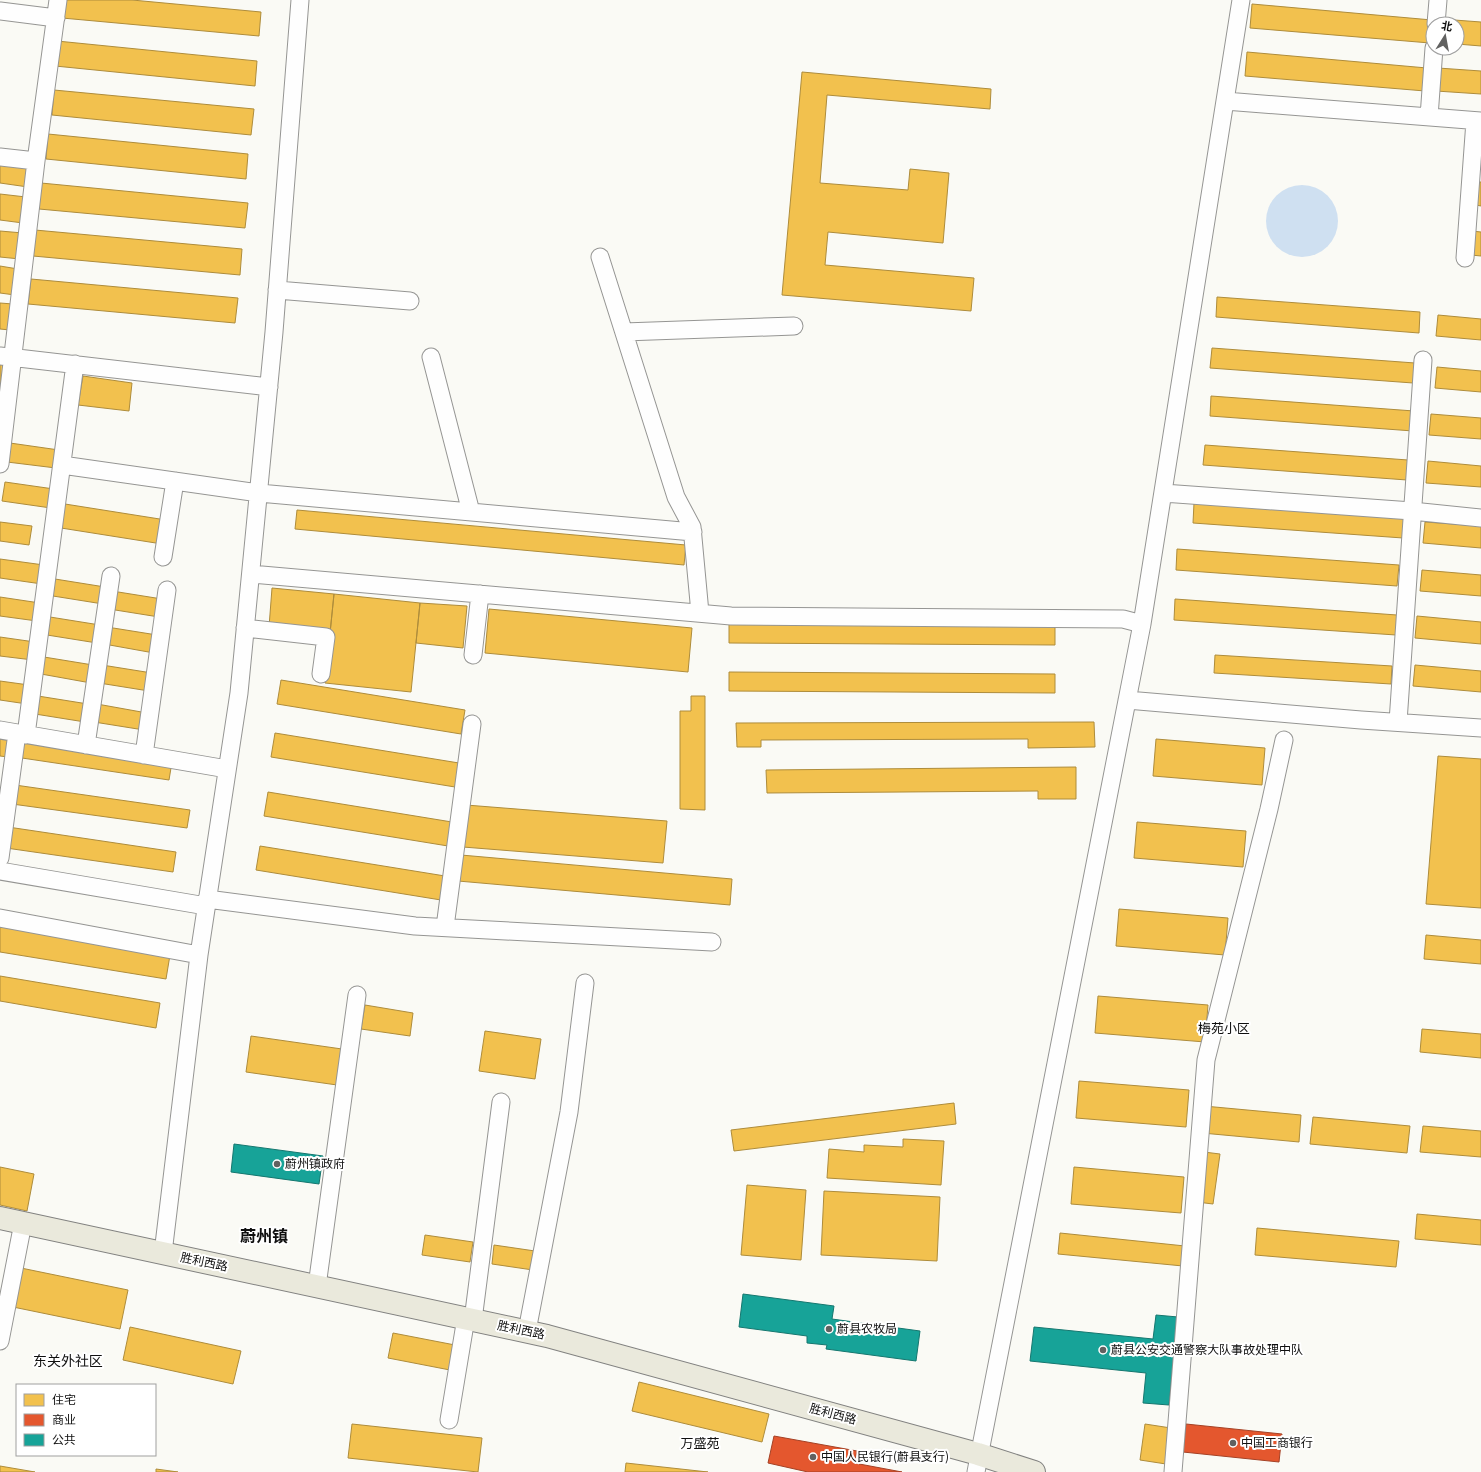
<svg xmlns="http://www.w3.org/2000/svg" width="1481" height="1472" font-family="Georgia,'Noto Sans SC',serif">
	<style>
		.water { fill: #cfe0f1 }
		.homes { fill: #f2c14e; stroke: #ae8c3b }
		.shops { fill: #e4572e; stroke: #a44125 }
		.public { fill: #17a398; stroke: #15776f }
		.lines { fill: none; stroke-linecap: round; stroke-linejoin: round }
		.minor-casing { stroke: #959593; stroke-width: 19 }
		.major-casing { stroke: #828280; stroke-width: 24 }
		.minor { stroke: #fefefe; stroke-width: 17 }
		.major { stroke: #eae9dc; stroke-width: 22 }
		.poi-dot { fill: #616160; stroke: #fff; stroke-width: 1.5 }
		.labels { text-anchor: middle; stroke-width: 4; stroke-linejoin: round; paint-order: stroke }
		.poi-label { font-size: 12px; fill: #0f0f0f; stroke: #fff; text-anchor: start }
		.street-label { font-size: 12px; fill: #0f0f0f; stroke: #fff }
		.neighbourhood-label { font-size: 13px; fill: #0f0f0f; stroke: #fff }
		.quarter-label { font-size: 14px; fill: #0f0f0f; stroke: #fff }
		.district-label { font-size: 16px; font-weight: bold; fill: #0f0f0f; stroke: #fff }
	</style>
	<rect width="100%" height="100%" fill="#fafaf5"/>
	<path class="water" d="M1266 221a36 36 0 1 1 72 0a36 36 0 1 1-72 0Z"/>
	<path class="homes" d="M 64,0 L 132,0 L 261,12 L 259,36 L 62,18 Z
		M 1252,4 L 1432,20 L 1430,43 L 1250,28 Z
		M 1441,19 L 1481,22 L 1481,46 L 1457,44 L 1457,24 L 1441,24 Z
		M 57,41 L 257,61 L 255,86 L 55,66 Z
		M 1247,52 L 1427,68 L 1425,91 L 1245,76 Z
		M 1438,68 L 1481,71 L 1481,94 L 1436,91 Z
		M 802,72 L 991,89 L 990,109 L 827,95 L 820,183 L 908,190 L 910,169 L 949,173 L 943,243 L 828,232 L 825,265 L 974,278 L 971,311 L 782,295 Z
		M 54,90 L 254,109 L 251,135 L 52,115 Z
		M 48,134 L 248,154 L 246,179 L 46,159 Z
		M 0,162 L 30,165 L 28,187 L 0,183 Z
		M 1478,182 L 1481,182 L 1481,206 L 1476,205 Z
		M 41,183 L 248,203 L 245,228 L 39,209 Z
		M 0,194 L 26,197 L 23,223 L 0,220 Z
		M 35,230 L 242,249 L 240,275 L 33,256 Z
		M 0,231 L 23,233 L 20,259 L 0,257 Z
		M 1472,231 L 1481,232 L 1481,256 L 1471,255 Z
		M 0,266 L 18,269 L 15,295 L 0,293 Z
		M 31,279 L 238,298 L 235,323 L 28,304 Z
		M 1217,297 L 1420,312 L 1419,333 L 1216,317 Z
		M 0,303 L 13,304 L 10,330 L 0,329 Z
		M 1438,315 L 1481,319 L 1481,340 L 1436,336 Z
		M 1212,348 L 1415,363 L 1413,383 L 1210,368 Z
		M 0,362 L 7,363 L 4,389 L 0,389 Z
		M 1437,367 L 1481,371 L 1481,392 L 1435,388 Z
		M 83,376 L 132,383 L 129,411 L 78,405 Z
		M 1211,396 L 1414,411 L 1413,431 L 1210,416 Z
		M 1431,414 L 1481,418 L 1481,439 L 1429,435 Z
		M 10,443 L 59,450 L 56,468 L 7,462 Z
		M 1205,445 L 1408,460 L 1407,480 L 1203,465 Z
		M 1428,461 L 1481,466 L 1481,487 L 1426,483 Z
		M 5,482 L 54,489 L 51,508 L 2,501 Z
		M 1194,503 L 1404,518 L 1403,538 L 1193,523 Z
		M 65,504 L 166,520 L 162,544 L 61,528 Z
		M 297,510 L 686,545 L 684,565 L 295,529 Z
		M 0,522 L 32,526 L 29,545 L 0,541 Z
		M 1425,522 L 1481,526 L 1481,548 L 1423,543 Z
		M 1177,549 L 1399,565 L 1397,586 L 1176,570 Z
		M 0,559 L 44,565 L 42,584 L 0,578 Z
		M 1422,570 L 1481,575 L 1481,596 L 1420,591 Z
		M 55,579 L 105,587 L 103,604 L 53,596 Z
		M 272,588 L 334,594 L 330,633 L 269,627 Z
		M 112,591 L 162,599 L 159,617 L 109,609 Z
		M 334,594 L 420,603 L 411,692 L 325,683 Z
		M 0,597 L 40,603 L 37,621 L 0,616 Z
		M 1175,599 L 1397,615 L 1396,635 L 1174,620 Z
		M 420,603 L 467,606 L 463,648 L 416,643 Z
		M 489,609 L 692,628 L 688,672 L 485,653 Z
		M 1417,616 L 1481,622 L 1481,644 L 1415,638 Z
		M 50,617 L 100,625 L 97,643 L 47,635 Z
		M 729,624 L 1055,626 L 1055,645 L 729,643 Z
		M 107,627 L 157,635 L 154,653 L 104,644 Z
		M 0,637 L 35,642 L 33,660 L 0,656 Z
		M 1215,655 L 1392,666 L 1391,684 L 1214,673 Z
		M 44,657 L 93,665 L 91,683 L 41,674 Z
		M 102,665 L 152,673 L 149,691 L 99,683 Z
		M 1415,665 L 1481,671 L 1481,692 L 1413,686 Z
		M 729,672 L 1055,674 L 1055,693 L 729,691 Z
		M 281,680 L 465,710 L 461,734 L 277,704 Z
		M 0,681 L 29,685 L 27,704 L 0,700 Z
		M 38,696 L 88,704 L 85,722 L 35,714 Z
		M 691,696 L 705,696 L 705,810 L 680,809 L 680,711 L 691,711 Z
		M 97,704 L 147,713 L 144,730 L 94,722 Z
		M 1094,722 L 1095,747 L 1028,748 L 1028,739 L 761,740 L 761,747 L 737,747 L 736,723 Z
		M 275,733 L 459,763 L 455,787 L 271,757 Z
		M 0,734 L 11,736 L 8,757 L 0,756 Z
		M 1156,739 L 1265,748 L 1262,785 L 1153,776 Z
		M 24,740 L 172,762 L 169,780 L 22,758 Z
		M 1438,756 L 1481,759 L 1481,908 L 1426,904 Z
		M 1076,767 L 1076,799 L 1038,799 L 1038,791 L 767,793 L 766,770 Z
		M 15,785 L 190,810 L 187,828 L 12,804 Z
		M 268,792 L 452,822 L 448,846 L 264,816 Z
		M 466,805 L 667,821 L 663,863 L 463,847 Z
		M 1137,822 L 1246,831 L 1243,867 L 1134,858 Z
		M 8,827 L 176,852 L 173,872 L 6,848 Z
		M 260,846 L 445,876 L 441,900 L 256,870 Z
		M 461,855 L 732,879 L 730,905 L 458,881 Z
		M 1119,909 L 1228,918 L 1225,955 L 1116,946 Z
		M 0,926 L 170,955 L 166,979 L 0,952 Z
		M 1426,935 L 1481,940 L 1481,964 L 1424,959 Z
		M 0,976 L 160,1003 L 156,1028 L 0,1001 Z
		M 1098,996 L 1208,1005 L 1205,1042 L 1095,1033 Z
		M 365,1005 L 413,1013 L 410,1036 L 361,1029 Z
		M 1422,1029 L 1481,1034 L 1481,1058 L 1420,1052 Z
		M 485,1031 L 541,1039 L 535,1079 L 479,1071 Z
		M 251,1036 L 342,1049 L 337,1085 L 246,1072 Z
		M 1079,1081 L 1189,1090 L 1186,1127 L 1076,1118 Z
		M 954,1103 L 956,1124 L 734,1151 L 731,1130 Z
		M 1204,1106 L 1301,1115 L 1299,1142 L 1202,1133 Z
		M 1313,1117 L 1410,1126 L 1407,1153 L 1310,1144 Z
		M 1423,1126 L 1481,1131 L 1481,1157 L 1420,1152 Z
		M 903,1139 L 944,1141 L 941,1185 L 827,1178 L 829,1149 L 864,1152 L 864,1145 L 903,1147 Z
		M 1204,1152 L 1220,1154 L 1213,1204 L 1197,1202 Z
		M 0,1167 L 34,1174 L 27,1211 L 0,1205 Z
		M 1074,1167 L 1184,1177 L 1181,1213 L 1071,1204 Z
		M 747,1185 L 806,1190 L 801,1260 L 741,1255 Z
		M 824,1191 L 940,1197 L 937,1261 L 821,1255 Z
		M 1417,1214 L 1481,1220 L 1481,1245 L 1415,1239 Z
		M 1257,1228 L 1399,1241 L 1396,1267 L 1255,1255 Z
		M 1060,1233 L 1185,1246 L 1183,1266 L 1058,1254 Z
		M 425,1235 L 473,1242 L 470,1262 L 422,1255 Z
		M 494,1245 L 535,1251 L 533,1270 L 492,1264 Z
		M 21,1268 L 128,1290 L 120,1329 L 13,1307 Z
		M 130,1327 L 241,1351 L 233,1384 L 123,1360 Z
		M 393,1333 L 455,1345 L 450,1370 L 388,1358 Z
		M 639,1382 L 769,1414 L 762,1442 L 632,1411 Z
		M 352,1424 L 482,1438 L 478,1472 L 348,1458 Z
		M 1145,1424 L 1171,1428 L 1166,1464 L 1140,1460 Z
		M 626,1463 L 708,1472 L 625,1472 Z
		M 0,1466 L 35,1472 L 0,1472 Z
		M 156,1469 L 178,1472 L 156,1472 Z"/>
	<path class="shops" d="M 1186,1424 L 1282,1434 L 1279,1462 L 1183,1452 Z
		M 774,1436 L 857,1451 L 854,1463 L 902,1472 L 808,1472 L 768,1463 Z"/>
	<path class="public" d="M 234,1144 L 323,1156 L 319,1184 L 231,1172 Z
		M 743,1294 L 834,1306 L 832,1319 L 920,1331 L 916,1361 L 826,1349 L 827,1345 L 807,1343 L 807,1336 L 739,1327 Z
		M 1156,1315 L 1178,1317 L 1169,1405 L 1143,1403 L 1146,1373 L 1030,1361 L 1034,1327 L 1153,1339 Z"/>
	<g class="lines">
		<g class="minor-casing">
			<path id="minor" d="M 0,11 L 56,18
				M 1436,24 L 1438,0
				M 1225,101 L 1481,121
				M 1429,117 L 1434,48
				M 0,157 L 36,161
				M 600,257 L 676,497 L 692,527 L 700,613
				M 1465,258 L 1475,121
				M 277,290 L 410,301
				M 624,332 L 794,326
				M 0,356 L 269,387
				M 431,357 L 471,512
				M 0,464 L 36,161 L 58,0
				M 62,465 L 259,493 L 693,532
				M 1163,493 L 1412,511 L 1481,518
				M 163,557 L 175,481
				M 251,574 L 731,616 L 1123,619 L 1142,624
				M 245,628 L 326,637 L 321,674
				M 473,655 L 480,594
				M 1127,700 L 1361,720 L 1481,728
				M 1398,722 L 1423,360
				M 0,730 L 227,769
				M 26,735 L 75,364
				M 86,745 L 111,576
				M 144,755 L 167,590
				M 0,858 L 17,733
				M 0,871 L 206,906
				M 207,899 L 415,926 L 712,942
				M 0,918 L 199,955
				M 445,927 L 472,724
				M 163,1253 L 199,955 L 239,693 L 274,332 L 300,0
				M 317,1286 L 357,995
				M 473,1320 L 501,1102
				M 527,1331 L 569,1112 L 585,983
				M 0,1341 L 23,1223
				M 449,1420 L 466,1318
				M 976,1472 L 1142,624 L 1241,0
				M 1173,1472 L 1206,1060 L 1269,809 L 1284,740"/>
		</g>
		<g class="major-casing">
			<path id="major" d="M 0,1218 L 547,1336 L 978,1454 L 1034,1472"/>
		</g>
		<use href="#minor" class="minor"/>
		<use href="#major" class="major"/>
	</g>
	<g class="poi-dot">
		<circle cx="277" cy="1164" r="4"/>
		<circle cx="829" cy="1329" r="4"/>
		<circle cx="1103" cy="1350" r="4"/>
		<circle cx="1233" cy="1443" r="4"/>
		<circle cx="813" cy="1457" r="4"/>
	</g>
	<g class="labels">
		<g class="poi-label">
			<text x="285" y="1168">蔚州镇政府</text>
			<text x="837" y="1333">蔚县农牧局</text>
			<text x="1111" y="1354">蔚县公安交通警察大队事故处理中队</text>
			<text x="1241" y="1447">中国工商银行</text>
			<text x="821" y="1461">中国人民银行(蔚县支行)</text>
		</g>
		<g class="street-label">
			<text transform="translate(204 1262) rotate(12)" y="4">胜利西路</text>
			<text transform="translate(521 1330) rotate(12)" y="4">胜利西路</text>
			<text transform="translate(833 1414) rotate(15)" y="4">胜利西路</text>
		</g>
		<g class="neighbourhood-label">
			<text x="1224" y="1033">梅苑小区</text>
			<text x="700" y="1448">万盛苑</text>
		</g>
		<g class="quarter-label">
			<text x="68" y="1366">东关外社区</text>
		</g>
		<g class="district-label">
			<text x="264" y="1242">蔚州镇</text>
		</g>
	</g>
	<rect x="16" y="1384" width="140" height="72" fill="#ffffff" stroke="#9f9f9f"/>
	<rect x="24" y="1394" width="20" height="12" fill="#f2c14e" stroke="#9f9f9f"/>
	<text x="52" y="1404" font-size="12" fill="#0f0f0f">住宅</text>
	<rect x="24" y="1414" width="20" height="12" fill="#e4572e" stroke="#9f9f9f"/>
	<text x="52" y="1424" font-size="12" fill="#0f0f0f">商业</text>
	<rect x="24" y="1434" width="20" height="12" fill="#17a398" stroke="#9f9f9f"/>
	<text x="52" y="1444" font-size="12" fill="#0f0f0f">公共</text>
	<g transform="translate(1445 36) rotate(11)"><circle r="19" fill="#ffffff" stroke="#9f9f9f"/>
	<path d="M0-3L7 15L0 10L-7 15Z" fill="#616160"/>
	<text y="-6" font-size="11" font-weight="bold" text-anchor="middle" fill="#0f0f0f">北</text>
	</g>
</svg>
